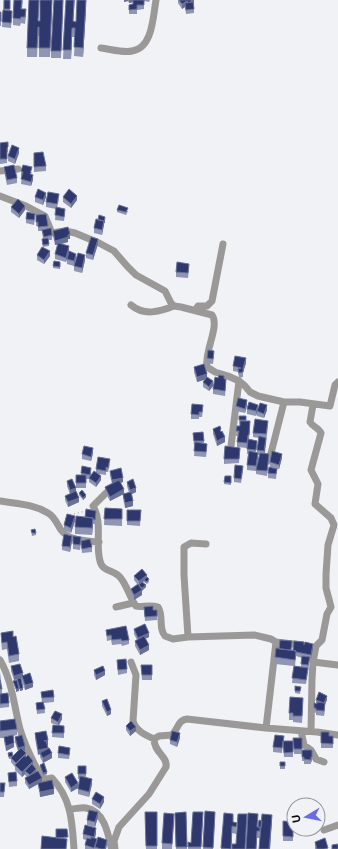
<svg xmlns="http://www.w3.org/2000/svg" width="338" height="849" font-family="Inter,sans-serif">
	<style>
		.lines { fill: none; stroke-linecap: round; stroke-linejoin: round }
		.path { stroke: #949699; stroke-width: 1; stroke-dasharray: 1 3; stroke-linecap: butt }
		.minor { stroke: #9b9998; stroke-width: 7 }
		.wall { fill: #8f95b2; fill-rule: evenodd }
		.shaded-wall { fill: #687096 }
		.building { fill: #2e386d; stroke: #687096 }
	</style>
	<rect width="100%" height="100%" fill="#f0f2f6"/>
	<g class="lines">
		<path class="path" d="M 70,515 L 86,511"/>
		<path class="minor" d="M 101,48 C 110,49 123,53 132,51 C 153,48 153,16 156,0
			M 0,171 L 18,169
			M 0,196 L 26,206 L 45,216 L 52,233 L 65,231 L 75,233 L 99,243 L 114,251 L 127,266 L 136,275 L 165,291 L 171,303 L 174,306 L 181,307 L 212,315 C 220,326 204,352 207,367 L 215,372 L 228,376 L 239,381 L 245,386 L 250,392 L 258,396 L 284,402 L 300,402 L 330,406 L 335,385 L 338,382
			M 131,305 C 144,316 159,312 174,306
			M 195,310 L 198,306 L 207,306 L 212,301 L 223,244
			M 231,446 L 239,381
			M 269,461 L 284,402
			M 106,493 L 93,506 C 103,523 95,543 100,561 C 102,571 113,570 119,576 C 127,584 129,597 136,606 C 141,608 149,604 158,607 C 164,616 158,628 165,636 L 173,639 L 188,637 L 254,635 L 271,639 L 276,642 L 302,645
			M 0,501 C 17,504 33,504 48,513 C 55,517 57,524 61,530 C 69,541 87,541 99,542
			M 116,607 L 133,603
			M 188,637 L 184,575 L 184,547 L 191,543 L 206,544
			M 0,660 C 12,680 14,706 20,729 C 25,746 33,762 42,778 L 47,779 L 52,778 C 72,800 72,822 74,849
			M 131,662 L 136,675 L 133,721 C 136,731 145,735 154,739
			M 313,662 L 338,665
			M 266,728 L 276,642
			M 301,731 L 304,745 L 311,750 L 316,759 L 324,762
			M 311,731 L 312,679 L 313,662 L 316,646 L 322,640 L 327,614 L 331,607 L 326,588 L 326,574 L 328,545 L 334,525 L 331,518 L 315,504 L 318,484 L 311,470 L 321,433 C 319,428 313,427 310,422 L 313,405
			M 70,809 C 75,809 82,807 86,808 C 104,811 108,833 111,847
			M 324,830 L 338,825
			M 115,849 L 114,841 L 119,827 L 149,794 L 166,767 C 168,756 154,753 154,739 L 159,736 L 172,735 C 178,729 178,720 187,719 L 266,728 L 317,732 L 338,735"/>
	</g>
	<path class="wall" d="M 4,0 L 10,0 L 10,10 L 12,15 L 11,28 L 2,27 Z
		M 23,0 L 22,9 L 26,16 L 25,24 L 21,23 L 20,26 L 13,25 L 13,18 Z
		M 66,0 L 75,0 L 73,22 L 76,22 L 86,9 L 83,57 L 74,56 L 75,37 L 72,37 L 71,59 L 63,59 Z
		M 124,0 L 150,0 L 149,2 L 144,1 L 144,9 L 137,10 L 137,14 L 129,14 L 129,5 L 133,4 L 133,2 L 129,3 L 128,1 L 124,2 Z
		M 178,0 L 194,0 L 194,13 L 186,14 L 185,7 L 182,9 L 178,3 Z
		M 63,7 L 61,58 L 51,58 L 51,51 Z
		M 52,9 L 50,57 L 39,57 L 39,36 L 38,36 L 37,57 L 27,57 L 27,48 L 39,21 Z
		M 0,12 L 1,21 L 1,26 L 0,26 Z
		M 0,143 L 8,147 L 8,152 L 7,152 L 7,163 L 0,164 Z
		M 19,153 L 15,164 L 8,161 L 8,156 Z
		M 34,153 L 46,166 L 46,171 L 34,172 Z
		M 4,167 L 17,178 L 17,183 L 7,185 L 4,171 Z
		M 21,171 L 32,172 L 31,174 L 33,180 L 31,186 L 21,184 L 22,176 L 21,176 Z
		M 35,197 L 46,197 L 43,205 L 35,202 Z
		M 63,197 L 77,200 L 71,208 L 63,202 Z
		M 59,199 L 57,208 L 65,213 L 64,221 L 55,220 L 56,209 L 46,207 L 46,202 Z
		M 11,207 L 25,210 L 19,218 L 11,212 Z
		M 117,210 L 128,211 L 126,215 L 117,212 Z
		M 36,215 L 48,226 L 48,229 L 52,235 L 52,240 L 49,240 L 49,246 L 43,247 L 42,242 L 42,239 L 43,239 L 42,231 L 38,231 L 38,226 L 36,226 Z
		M 35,218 L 34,225 L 26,223 L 26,219 Z
		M 105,219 L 102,235 L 94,233 L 94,228 L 98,220 Z
		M 53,231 L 70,239 L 68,239 L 68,242 L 62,244 L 76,258 L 74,266 L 67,264 L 67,259 L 66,262 L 55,259 L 55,254 L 58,245 L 55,245 L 53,236 Z
		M 98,244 L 93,260 L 86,258 L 86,253 Z
		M 37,255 L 50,256 L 44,264 L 37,260 Z
		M 85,260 L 82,273 L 74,271 L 74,266 Z
		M 54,261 L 60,262 L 60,269 L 53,268 Z
		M 189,268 L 188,278 L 176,277 L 176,272 Z
		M 214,356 L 213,364 L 207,363 L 207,358 Z
		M 246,363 L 243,371 L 243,377 L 239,378 L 238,372 L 233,371 L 233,366 Z
		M 194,367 L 207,378 L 213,386 L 209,391 L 203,387 L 203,382 L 206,379 L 197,382 L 194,372 Z
		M 218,378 L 224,379 L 226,384 L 225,396 L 213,394 L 213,389 Z
		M 247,405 L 245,413 L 236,411 L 236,406 Z
		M 247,409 L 258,409 L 256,416 L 247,414 Z
		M 203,410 L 202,417 L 199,417 L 199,419 L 191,419 L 191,414 Z
		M 267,410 L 264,418 L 257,416 L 257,411 Z
		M 239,416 L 246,416 L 246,421 L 250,421 L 249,439 L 257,441 L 256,452 L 257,452 L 259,438 L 253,437 L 253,433 L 268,426 L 265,453 L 269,459 L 267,476 L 256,474 L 256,470 L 259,455 L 258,455 L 256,471 L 247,470 L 247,465 L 248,454 L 247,454 L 247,448 L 237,447 L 237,442 L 238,436 L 236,436 L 237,426 L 240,426 Z
		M 213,429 L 221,431 L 225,442 L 217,446 L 213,434 Z
		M 203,432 L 204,443 L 207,448 L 206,457 L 194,456 L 195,446 L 194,446 L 193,433 Z
		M 240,448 L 239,463 L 224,464 L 224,459 Z
		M 93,453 L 91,461 L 82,459 L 82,454 Z
		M 282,458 L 279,469 L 277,469 L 276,479 L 268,478 L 268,473 L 274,468 L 270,467 L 270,462 Z
		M 110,464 L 108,472 L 106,472 L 106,475 L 99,474 L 101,480 L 96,487 L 89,482 L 89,479 L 86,479 L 86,488 L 76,488 L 76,491 L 79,502 L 68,507 L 65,500 L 65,496 L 70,494 L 67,486 L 67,481 L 76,487 L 76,475 L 81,475 L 81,473 L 91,472 L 91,476 L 96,472 L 96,469 Z
		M 110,471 L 123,482 L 121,483 L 124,494 L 129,493 L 127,486 L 127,482 L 136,492 L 132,494 L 133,506 L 125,508 L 123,498 L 123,494 L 110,501 L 105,492 L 105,487 L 112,484 L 110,475 Z
		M 243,471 L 241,483 L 234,482 L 234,478 Z
		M 231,476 L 231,485 L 224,484 L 224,482 Z
		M 79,493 L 86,497 L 83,500 L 79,495 Z
		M 105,508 L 122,509 L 122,526 L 104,525 Z
		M 127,510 L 141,510 L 140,526 L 127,525 Z
		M 96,515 L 95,524 L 93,524 L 92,535 L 75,534 L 75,527 L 85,517 Z
		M 75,521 L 71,533 L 64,530 L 64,525 Z
		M 31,530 L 36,533 L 36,535 L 32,536 Z
		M 72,541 L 70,552 L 62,550 L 62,546 Z
		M 81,541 L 92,547 L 92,552 L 82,553 L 81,543 L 80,550 L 73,549 L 73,544 Z
		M 134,576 L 147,577 L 149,582 L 147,584 L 144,582 L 144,581 L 143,582 L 146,587 L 142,590 L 142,595 L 134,600 L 131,594 L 131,589 L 138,585 L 134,580 Z
		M 144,607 L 153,610 L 157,610 L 157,620 L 145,621 Z
		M 134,629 L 149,637 L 145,639 L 149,650 L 140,655 L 135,646 L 135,641 L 137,640 L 134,634 Z
		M 106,630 L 129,640 L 129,644 L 122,646 L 121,644 L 112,645 L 111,640 L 107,641 Z
		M 1,633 L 13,637 L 19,654 L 19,661 L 9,663 L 7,649 L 2,650 L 1,640 Z
		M 304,644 L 313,648 L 311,659 L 310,659 L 306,684 L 292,683 L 294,666 L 275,664 L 275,657 L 292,650 L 293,650 ZM 296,656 L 302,658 L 301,667 L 295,666 Z
		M 117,660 L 127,669 L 127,673 L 118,675 Z
		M 141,665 L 152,665 L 152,680 L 142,680 Z
		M 11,666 L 23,676 L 33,687 L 25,690 L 22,681 L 22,678 L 21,678 L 23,690 L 20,691 L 17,679 L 14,680 L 11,671 Z
		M 94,670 L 105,675 L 96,680 L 94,675 Z
		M 0,672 L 2,689 L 2,694 L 0,694 Z
		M 295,686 L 301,687 L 300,694 L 295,693 Z
		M 41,692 L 54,697 L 54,702 L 44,703 L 45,713 L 37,714 L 36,703 L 42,702 Z
		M 0,694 L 9,703 L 9,707 L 0,708 Z
		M 316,700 L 327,700 L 325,704 L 324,716 L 316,715 L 316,713 L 314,712 L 314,708 L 316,704 Z
		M 102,701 L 111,714 L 107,716 L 102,706 Z
		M 303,705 L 302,723 L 293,722 L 293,720 L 289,720 L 289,713 Z
		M 51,718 L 62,719 L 59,726 L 64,726 L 64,738 L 52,737 L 53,725 L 57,725 L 51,723 Z
		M 0,721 L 17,729 L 17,735 L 13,736 L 14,747 L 6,751 L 4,741 L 4,738 L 0,738 Z
		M 126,726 L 136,731 L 130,736 L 126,730 Z
		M 35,733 L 48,745 L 47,745 L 48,748 L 52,758 L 43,763 L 40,757 L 40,754 L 38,755 L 35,738 Z
		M 329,736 L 333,741 L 333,748 L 321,748 L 321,743 Z
		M 15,737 L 25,751 L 24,751 L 26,757 L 33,765 L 42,782 L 54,794 L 40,797 L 38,784 L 29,789 L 25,783 L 25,778 L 27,777 L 25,775 L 25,774 L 22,777 L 15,770 L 15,767 L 11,762 L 11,759 L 9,759 L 8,755 L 8,753 L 13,756 L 18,751 L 15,742 Z
		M 180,738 L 177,747 L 170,744 L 170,740 Z
		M 293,738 L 302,738 L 302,754 L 294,754 Z
		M 284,741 L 293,741 L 293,757 L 284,757 L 283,743 L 282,753 L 273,752 L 273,747 Z
		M 302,750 L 312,750 L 312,762 L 311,762 L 311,764 L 304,764 L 304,761 L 302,761 Z
		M 58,753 L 70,753 L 69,759 L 58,758 Z
		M 280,762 L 285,762 L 285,769 L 280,769 Z
		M 40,765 L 47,774 L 43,775 L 40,767 Z
		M 78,766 L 86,766 L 86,777 L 92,784 L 89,797 L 78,794 L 78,788 L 71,792 L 65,782 L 65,777 L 78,787 L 80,779 L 78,779 Z
		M 8,773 L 17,781 L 17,786 L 9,787 Z
		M 0,783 L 5,783 L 4,797 L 0,797 Z
		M 92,799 L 104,802 L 100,809 L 92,804 Z
		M 205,811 L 215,819 L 213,849 L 203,849 Z
		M 145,812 L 157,812 L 157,849 L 146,849 Z
		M 186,812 L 187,849 L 176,849 L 175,813 Z
		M 224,813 L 233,822 L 237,823 L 236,834 L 232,833 L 231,849 L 221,849 Z
		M 248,813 L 258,827 L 262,821 L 272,822 L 270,849 L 259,849 L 261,830 L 260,830 L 260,838 L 257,838 L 256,849 L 246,849 Z
		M 98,817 L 95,827 L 87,825 L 87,820 Z
		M 203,819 L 201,849 L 188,849 L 188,842 L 191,843 Z
		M 174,821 L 172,849 L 162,849 L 162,843 Z
		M 283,821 L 293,822 L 293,841 L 283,841 Z
		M 96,833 L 95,838 L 97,842 L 107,844 L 106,849 L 95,849 L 95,848 L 95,849 L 85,849 L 85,845 L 86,840 L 83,839 L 83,834 Z
		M 315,842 L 328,849 L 315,849 Z"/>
	<path class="shaded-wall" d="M 86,0 L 86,9 L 83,57 L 83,48 Z
		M 124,0 L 128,0 L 128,1 L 124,2 Z
		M 129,0 L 134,0 L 134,2 L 129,3 Z
		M 192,0 L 194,0 L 194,3 L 189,7 L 189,3 Z
		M 187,1 L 187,5 L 185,3 L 185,7 L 182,9 L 182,4 Z
		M 72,28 L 72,37 L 71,59 L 71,50 Z
		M 19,148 L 19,153 L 15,164 L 15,159 Z
		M 33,175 L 33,180 L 31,186 L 31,182 Z
		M 46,193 L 46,197 L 43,205 L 43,200 Z
		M 77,196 L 77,200 L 71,208 L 71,204 Z
		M 25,206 L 25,210 L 19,218 L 19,214 Z
		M 105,217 L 105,219 L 102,235 L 102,230 Z
		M 70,234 L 70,239 L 68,239 L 68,242 L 55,245 L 55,241 Z
		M 98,239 L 98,244 L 93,260 L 93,255 Z
		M 69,246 L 69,251 L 66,262 L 66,258 Z
		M 50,251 L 50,256 L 44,264 L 44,260 Z
		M 76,254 L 76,258 L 74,266 L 74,261 Z
		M 85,255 L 85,260 L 82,273 L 82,268 Z
		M 246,358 L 246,363 L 243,373 L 243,368 Z
		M 207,374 L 207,379 L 197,382 L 197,377 Z
		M 213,381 L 213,386 L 209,391 L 209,387 Z
		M 247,400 L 247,405 L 245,413 L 245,409 Z
		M 258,405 L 258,409 L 256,416 L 256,411 Z
		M 267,405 L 267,410 L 264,418 L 264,414 Z
		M 225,437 L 225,442 L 217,446 L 217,441 Z
		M 266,438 L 266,442 L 264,456 L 264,451 Z
		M 93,448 L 93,453 L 91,461 L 91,457 Z
		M 258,453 L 258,457 L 256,471 L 256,466 Z
		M 282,454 L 282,458 L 279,469 L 279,465 Z
		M 101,476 L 101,480 L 96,487 L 96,483 Z
		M 123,478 L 123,482 L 112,485 L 112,480 Z
		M 76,488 L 76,492 L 70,495 L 70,490 Z
		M 136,488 L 136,492 L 130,495 L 130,490 Z
		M 124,489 L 124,494 L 110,501 L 110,497 Z
		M 86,495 L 86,497 L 83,500 L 83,498 Z
		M 79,498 L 79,502 L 68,507 L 68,502 Z
		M 133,501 L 133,506 L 125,508 L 125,503 Z
		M 75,516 L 75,521 L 71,533 L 71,528 Z
		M 93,518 L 93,525 L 92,535 L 92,528 Z
		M 72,536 L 72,541 L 70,552 L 70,547 Z
		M 147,575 L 147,579 L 144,580 L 144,581 L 139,586 L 139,581 Z
		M 146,585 L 146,587 L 142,591 L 142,588 Z
		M 142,590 L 142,595 L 134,600 L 134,595 Z
		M 149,633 L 149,637 L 138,642 L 138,638 Z
		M 313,644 L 313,648 L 311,659 L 311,655 Z
		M 149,645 L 149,650 L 140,655 L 140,650 Z
		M 105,671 L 105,675 L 96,680 L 96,675 Z
		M 23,673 L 23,678 L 22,676 L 22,678 L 14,680 L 14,676 Z
		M 33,683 L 33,687 L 25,690 L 25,685 Z
		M 23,688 L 23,690 L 20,691 L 20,689 Z
		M 16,689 L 19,689 L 19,691 L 16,692 Z
		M 327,696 L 327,700 L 325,704 L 324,716 L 324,703 Z
		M 111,710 L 111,714 L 107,716 L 107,712 Z
		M 62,714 L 62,719 L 58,726 L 58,722 Z
		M 136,727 L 136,731 L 130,736 L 130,731 Z
		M 180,733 L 180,738 L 177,747 L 177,742 Z
		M 48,740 L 48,745 L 44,746 L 44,741 Z
		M 14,743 L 14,747 L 6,751 L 6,746 Z
		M 25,746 L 25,751 L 18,752 L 18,748 Z
		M 48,748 L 40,753 L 40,754 L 38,755 L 38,750 Z
		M 26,753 L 26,757 L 16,766 L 16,763 Z
		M 52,753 L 52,758 L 43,763 L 43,758 Z
		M 33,761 L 33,765 L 27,772 L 25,771 L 25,774 L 22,777 L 22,772 Z
		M 36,769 L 36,773 L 30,775 Z
		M 47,772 L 47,774 L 43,775 L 43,773 Z
		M 42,778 L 42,782 L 29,789 L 29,785 Z
		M 92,779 L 92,784 L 89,797 L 89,792 Z
		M 78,783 L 78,788 L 71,792 L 71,788 Z
		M 54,789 L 54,794 L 40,797 L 40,792 Z
		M 104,797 L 104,802 L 100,809 L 100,804 Z
		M 98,812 L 98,817 L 95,827 L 95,822 Z
		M 272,815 L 270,849 L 269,849 Z
		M 96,828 L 96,833 L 94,842 L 94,837 Z
		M 107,840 L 107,844 L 106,849 L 105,849 Z"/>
	<path class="building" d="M 4,0 L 10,0 L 10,9 L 4,9 Z
		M 14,0 L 22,0 L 21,9 L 26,9 L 25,17 L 21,17 L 20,19 L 13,18 Z
		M 29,0 L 39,0 L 38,21 L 40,21 L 40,0 L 52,0 L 50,48 L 39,48 L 39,27 L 38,27 L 37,48 L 27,48 Z
		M 54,0 L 63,0 L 61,51 L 51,51 Z
		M 66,0 L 74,0 L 73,21 L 76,22 L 77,0 L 86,0 L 83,48 L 74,47 L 75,28 L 72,28 L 71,50 L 63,50 Z
		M 133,0 L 144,0 L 144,5 L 137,5 L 137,9 L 129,10 L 129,5 L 133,4 Z
		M 179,0 L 192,0 L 189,3 L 187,1 L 182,4 Z
		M 193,2 L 194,9 L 186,10 L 185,3 Z
		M 3,10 L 12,11 L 11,23 L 2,22 Z
		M 0,12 L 1,12 L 1,21 L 0,21 Z
		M 8,142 L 8,147 L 7,148 L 7,159 L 0,159 L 0,143 Z
		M 12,145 L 19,148 L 15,159 L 8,156 Z
		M 43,152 L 46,166 L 34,167 L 34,153 Z
		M 14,165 L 17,178 L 7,180 L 4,167 Z
		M 23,165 L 32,167 L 30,174 L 33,175 L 31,182 L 21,179 L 23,172 L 21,171 Z
		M 38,189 L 46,193 L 43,200 L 35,197 Z
		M 69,189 L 77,196 L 71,204 L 63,197 Z
		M 48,192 L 59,194 L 57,204 L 46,202 Z
		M 18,199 L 25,206 L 19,214 L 11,207 Z
		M 119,205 L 128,208 L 126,212 L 117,210 Z
		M 56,207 L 65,209 L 64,217 L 55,215 Z
		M 27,212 L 35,214 L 34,220 L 26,219 Z
		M 46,214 L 48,226 L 38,227 L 38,222 L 36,222 L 36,215 Z
		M 99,215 L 105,217 L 104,223 L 104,221 L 98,220 Z
		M 96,219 L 104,221 L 102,230 L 94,228 Z
		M 68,227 L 70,234 L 68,235 L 68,237 L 55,241 L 53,231 Z
		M 51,228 L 52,235 L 44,237 L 42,230 Z
		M 91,237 L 98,239 L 93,255 L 86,253 Z
		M 48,238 L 49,244 L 43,245 L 42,239 Z
		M 58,243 L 69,246 L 66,258 L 55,254 Z
		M 42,247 L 50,251 L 44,260 L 37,255 Z
		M 69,251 L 76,254 L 74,261 L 67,259 Z
		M 78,253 L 85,255 L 82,268 L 74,266 Z
		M 54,261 L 60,262 L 60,267 L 53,266 Z
		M 177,262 L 189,264 L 188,273 L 176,272 Z
		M 208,350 L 214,351 L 213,359 L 207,358 Z
		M 235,356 L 246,358 L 243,368 L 243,372 L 239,373 L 238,369 L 241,368 L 233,366 Z
		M 204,364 L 207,374 L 197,377 L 194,367 Z
		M 219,375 L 224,376 L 224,379 L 226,379 L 225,391 L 213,389 L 215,377 L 218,378 Z
		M 207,377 L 213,381 L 209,387 L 203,382 Z
		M 238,398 L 247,400 L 245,409 L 236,406 Z
		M 249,402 L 258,405 L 256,411 L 247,409 Z
		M 260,403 L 267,405 L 264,414 L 257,411 Z
		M 192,404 L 203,405 L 202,412 L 199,412 L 199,415 L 191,414 Z
		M 239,416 L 246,416 L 246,420 L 239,420 Z
		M 255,419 L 268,421 L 266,434 L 253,433 Z
		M 240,421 L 250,421 L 249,435 L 248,435 L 247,443 L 237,442 L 239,431 L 236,431 L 237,426 L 240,426 Z
		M 220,426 L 221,429 L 220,430 L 221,432 L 222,431 L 225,437 L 217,441 L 213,429 Z
		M 203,432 L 204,441 L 194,441 L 193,433 Z
		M 259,436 L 266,438 L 264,451 L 257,450 Z
		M 248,439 L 257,441 L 256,450 L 247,449 Z
		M 195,442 L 207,444 L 206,452 L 194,451 Z
		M 84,446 L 93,448 L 91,457 L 82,454 Z
		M 225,446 L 240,448 L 239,459 L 224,459 Z
		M 249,451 L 258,453 L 256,466 L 247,465 Z
		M 272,451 L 282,454 L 279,465 L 270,462 Z
		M 260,453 L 269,454 L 267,471 L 256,470 Z
		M 98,457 L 110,459 L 108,468 L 106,467 L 106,471 L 96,469 Z
		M 235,465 L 243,466 L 241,479 L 234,478 Z
		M 82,466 L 91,468 L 90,475 L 81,473 Z
		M 269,467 L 277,469 L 276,474 L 268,473 Z
		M 121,468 L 123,478 L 112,480 L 110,471 Z
		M 94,471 L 101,476 L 96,483 L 89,478 Z
		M 76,475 L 86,475 L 86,483 L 76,483 Z
		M 225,476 L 231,476 L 231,483 L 224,482 Z
		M 72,479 L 76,488 L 70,490 L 67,481 Z
		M 133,479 L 136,488 L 130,490 L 127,482 Z
		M 119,480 L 124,489 L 110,497 L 105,487 Z
		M 82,490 L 86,495 L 83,498 L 79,493 Z
		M 76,491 L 79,498 L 68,502 L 65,496 Z
		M 131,492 L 133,501 L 125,503 L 123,494 Z
		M 105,508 L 122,509 L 122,519 L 104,519 Z
		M 86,509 L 96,511 L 95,520 L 93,519 L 93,518 L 85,517 Z
		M 127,510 L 141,510 L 140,521 L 127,521 Z
		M 67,514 L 75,516 L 71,528 L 64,525 Z
		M 76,516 L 93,518 L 92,528 L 75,527 Z
		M 35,529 L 36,533 L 32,533 L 31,530 Z
		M 64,534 L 72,536 L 70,547 L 62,546 Z
		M 73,536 L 81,537 L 80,545 L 73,544 Z
		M 90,539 L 92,547 L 82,549 L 81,541 Z
		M 142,569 L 147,575 L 139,581 L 134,576 Z
		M 147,577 L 149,579 L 147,582 L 144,580 Z
		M 142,582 L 146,585 L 142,588 L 139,585 Z
		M 138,584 L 142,590 L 134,595 L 131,589 Z
		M 153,606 L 153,610 L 157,610 L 157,616 L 145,617 L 144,607 Z
		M 145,624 L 149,633 L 138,638 L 134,629 Z
		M 126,626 L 129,640 L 122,641 L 121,639 L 112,640 L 111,635 L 107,636 L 106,630 Z
		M 13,631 L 13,637 L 16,636 L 19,654 L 9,656 L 7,642 L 2,643 L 1,633 Z
		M 144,636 L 149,645 L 140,650 L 135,641 Z
		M 280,640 L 292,641 L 291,650 L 279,649 Z
		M 294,641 L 304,642 L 304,645 L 305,642 L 313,644 L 311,655 L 296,652 L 296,651 L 293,650 Z
		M 276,648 L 296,651 L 295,660 L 275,657 Z
		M 302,656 L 310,657 L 308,665 L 301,664 Z
		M 126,659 L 127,669 L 118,670 L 117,660 Z
		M 20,664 L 23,673 L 14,676 L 11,666 Z
		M 141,665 L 152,665 L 152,675 L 142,675 Z
		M 103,666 L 105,671 L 96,675 L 94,670 Z
		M 294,666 L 308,668 L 306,680 L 292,678 Z
		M 30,673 L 33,683 L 25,685 L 22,676 Z
		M 21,678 L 23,688 L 20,689 L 17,679 Z
		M 0,680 L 2,689 L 0,689 Z
		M 17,680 L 19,689 L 16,689 L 13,681 Z
		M 295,686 L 301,687 L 300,691 L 295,691 Z
		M 53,690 L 54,697 L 42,698 L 41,692 Z
		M 319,692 L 327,696 L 324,703 L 316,700 Z
		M 8,693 L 9,703 L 0,704 L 0,694 Z
		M 290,697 L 303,698 L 302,716 L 293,716 L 293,713 L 289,713 Z
		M 107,699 L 111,710 L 107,712 L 102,701 Z
		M 43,702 L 45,709 L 37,710 L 36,703 Z
		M 317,702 L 325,703 L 324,711 L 316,710 L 316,708 L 314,708 L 314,703 L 317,704 Z
		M 55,711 L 62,714 L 58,722 L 51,718 Z
		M 15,719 L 17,729 L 0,731 L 0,721 Z
		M 131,721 L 136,727 L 130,731 L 126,726 Z
		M 53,725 L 64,726 L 64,733 L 52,733 Z
		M 46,731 L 48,740 L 44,741 L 46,741 L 48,748 L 38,750 L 35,733 Z
		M 172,731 L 180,733 L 177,742 L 170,740 Z
		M 321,732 L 329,732 L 329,736 L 333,736 L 333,744 L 321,743 Z
		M 13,735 L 14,743 L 6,746 L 4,737 Z
		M 22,735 L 25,746 L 18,748 L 15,737 Z
		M 275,735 L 284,736 L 282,748 L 273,747 Z
		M 293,738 L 302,738 L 302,749 L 294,749 Z
		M 283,741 L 293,741 L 293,752 L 284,753 Z
		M 59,746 L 70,748 L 69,755 L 58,753 Z
		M 21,748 L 26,753 L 16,763 L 11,758 Z
		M 49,748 L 52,753 L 43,758 L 40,753 Z
		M 302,750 L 312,750 L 312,757 L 311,757 L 311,760 L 304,759 L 304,757 L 302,757 Z
		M 12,752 L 13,756 L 9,757 L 8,753 Z
		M 28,755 L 33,761 L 22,772 L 15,765 L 24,756 L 26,757 Z
		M 280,762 L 285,762 L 285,766 L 280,766 Z
		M 44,763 L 47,772 L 43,773 L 40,765 Z
		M 32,764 L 36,769 L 30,775 L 25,771 Z
		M 78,766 L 86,766 L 86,774 L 78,774 Z
		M 38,771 L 42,778 L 29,785 L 25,778 Z
		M 16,772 L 17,781 L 9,782 L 8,773 Z
		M 72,773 L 78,783 L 71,788 L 65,777 Z
		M 80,776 L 92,779 L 89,792 L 78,789 Z
		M 52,780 L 54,789 L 40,792 L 38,783 Z
		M 0,783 L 5,783 L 4,792 L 0,792 Z
		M 96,792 L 104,797 L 100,804 L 92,799 Z
		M 89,810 L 98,812 L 95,822 L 87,820 Z
		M 205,811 L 215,812 L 213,848 L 203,847 Z
		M 145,812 L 157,812 L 157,846 L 146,846 Z
		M 186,812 L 187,847 L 176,847 L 175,813 Z
		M 193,812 L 203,812 L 201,847 L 188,847 L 188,842 L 191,843 Z
		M 164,813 L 174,814 L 172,844 L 162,843 Z
		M 224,813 L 233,814 L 233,822 L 237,823 L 236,827 L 232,826 L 231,849 L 221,848 Z
		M 248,813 L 258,814 L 257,827 L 260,827 L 260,831 L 257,831 L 256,849 L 246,849 Z
		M 238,814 L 247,814 L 245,849 L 232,849 L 232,844 L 236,844 Z
		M 262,814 L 272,815 L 269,849 L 259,849 Z
		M 259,820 L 262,821 L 261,828 L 258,827 Z
		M 283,821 L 293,822 L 293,837 L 283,836 Z
		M 85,825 L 96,828 L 94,837 L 83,834 Z
		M 56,829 L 67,829 L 68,837 L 56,838 Z
		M 42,836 L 67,839 L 66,849 L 41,849 Z
		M 91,837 L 97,839 L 94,848 L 85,845 L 87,838 L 91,839 Z
		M 98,837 L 107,840 L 105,849 L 101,849 L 95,847 Z
		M 325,838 L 328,848 L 324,849 L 317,849 L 315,842 Z
		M 338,844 L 338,849 L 332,849 L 332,845 Z"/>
	<g transform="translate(306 817) rotate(260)"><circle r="19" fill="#f0f2f6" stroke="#959699"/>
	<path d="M0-3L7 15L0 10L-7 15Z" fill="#696ce6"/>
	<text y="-6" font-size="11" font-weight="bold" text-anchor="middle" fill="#0c0c0e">U</text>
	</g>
</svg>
